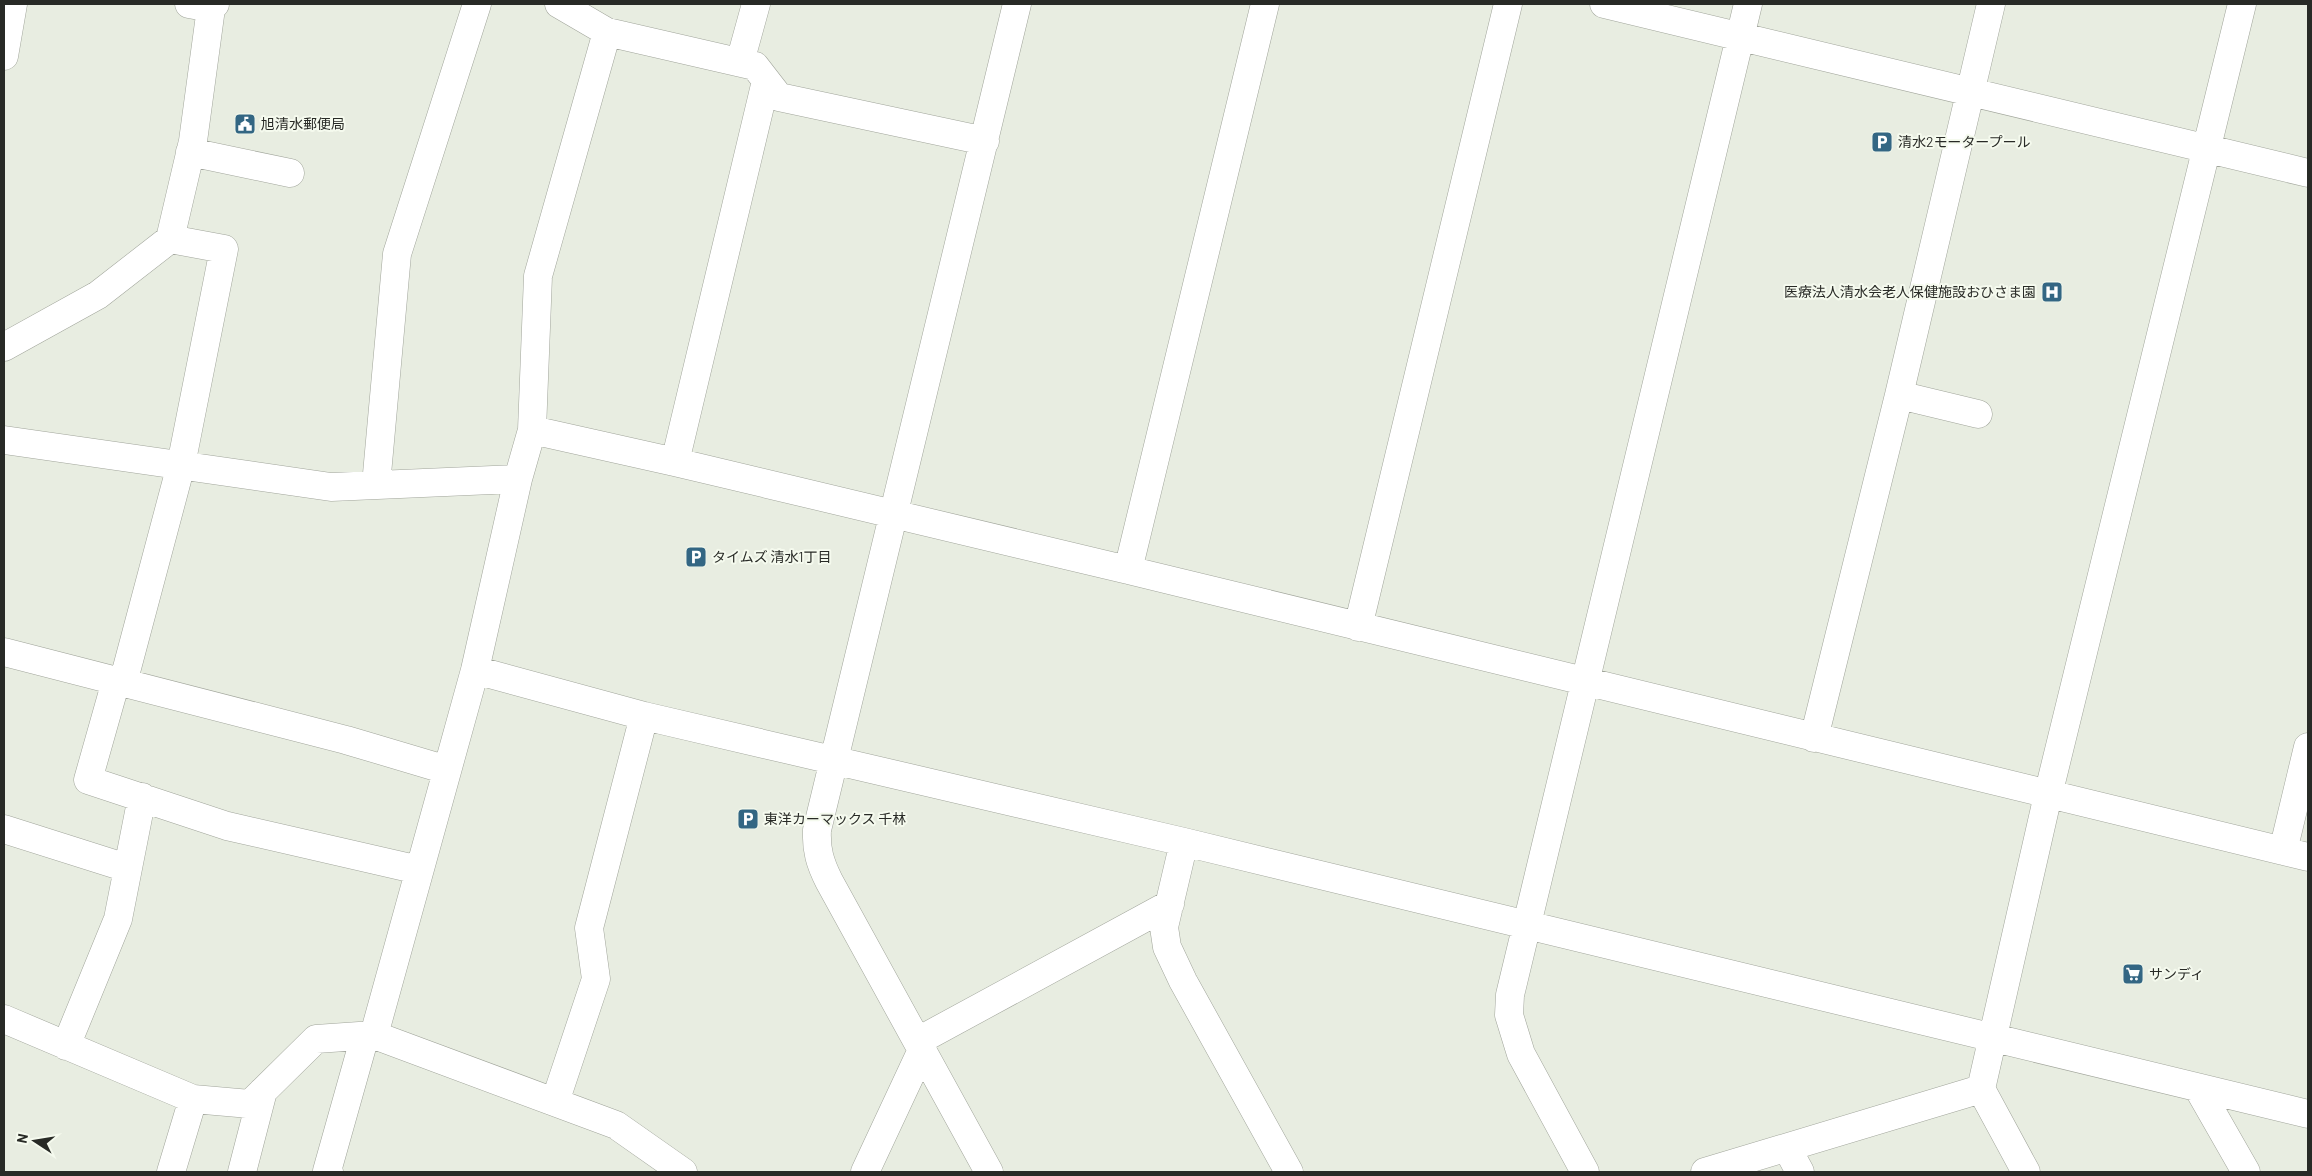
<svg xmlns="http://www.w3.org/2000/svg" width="2312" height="1176" font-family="Barlow,'Noto Sans JP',sans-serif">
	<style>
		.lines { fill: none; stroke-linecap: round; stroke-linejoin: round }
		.minor-casing { stroke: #a1a59b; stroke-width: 29 }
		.minor { stroke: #fff; stroke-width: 28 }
		.labels { text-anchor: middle; stroke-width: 4; stroke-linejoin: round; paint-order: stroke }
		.poi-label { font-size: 14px; fill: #282a26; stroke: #f5faee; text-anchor: start }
	</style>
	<rect width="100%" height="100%" fill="#e8ede1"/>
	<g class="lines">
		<g class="minor-casing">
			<path id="minor" d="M 189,4 L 211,8
				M 559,4 L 607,32 L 755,66 L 779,97 L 985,141
				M 1604,4 L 2308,173
				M 4,56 L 13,4
				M 740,62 L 756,4
				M 190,152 L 290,173
				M 4,347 L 98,295 L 170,239 L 193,141 L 211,8 L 215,4
				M 1899,395 L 1978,414
				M 532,430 L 675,462 L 1128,570 L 2308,857
				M 4,440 L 331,487 L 518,479
				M 675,462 L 766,81
				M 376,485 L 397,254 L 477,4
				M 1128,570 L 1265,4
				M 1358,627 L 1508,4
				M 4,652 L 346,740 L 447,770
				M 475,670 L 644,716 L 1184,842 L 2308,1114
				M 116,681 L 88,780 L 227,826 L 419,870
				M 123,683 L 181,465 L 224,249 L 170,239
				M 1814,738 L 1899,395 L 1991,4
				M 4,829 L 127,868
				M 1184,842 L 1164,927 L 1167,947 L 1183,981 L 1289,1172
				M 2283,851 L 2308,747
				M 4,1019 L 193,1099 L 250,1104 L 316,1039 L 374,1035 L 616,1125 L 683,1172
				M 374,1035 L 475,670 L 518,479 L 532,430 L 538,276 L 607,32
				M 918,1041 L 1170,904
				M 66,1046 L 118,919 L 142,797
				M 2198,1088 L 2246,1172
				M 555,1102 L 596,979 L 589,928 L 644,716
				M 1787,1148 L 1800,1172
				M 171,1172 L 193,1099
				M 242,1172 L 263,1091
				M 329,1172 L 327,1171 L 365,1036
				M 865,1172 L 922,1050
				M 989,1172 L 829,881 C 820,863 816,850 817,830 L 1017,4
				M 1585,1172 L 1521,1054 L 1509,1015 L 1510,995 L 1748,4
				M 1705,1172 L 1981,1089
				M 2026,1172 L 1981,1089 L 2048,795 L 2242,4"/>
		</g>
		<use href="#minor" class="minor"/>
	</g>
	<defs>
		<g id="civic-square" transform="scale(1.125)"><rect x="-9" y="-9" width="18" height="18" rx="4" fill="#336683" stroke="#f5faee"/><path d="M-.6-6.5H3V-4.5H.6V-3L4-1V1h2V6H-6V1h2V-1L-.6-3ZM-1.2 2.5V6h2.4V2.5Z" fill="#fff"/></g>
		<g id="parking-square" transform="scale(1.125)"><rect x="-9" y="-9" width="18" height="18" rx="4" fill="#336683" stroke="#f5faee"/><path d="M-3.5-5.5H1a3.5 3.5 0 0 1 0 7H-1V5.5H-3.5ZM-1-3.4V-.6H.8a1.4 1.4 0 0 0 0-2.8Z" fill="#fff"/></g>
		<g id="hospital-square" transform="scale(1.125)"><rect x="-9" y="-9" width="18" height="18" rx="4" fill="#336683" stroke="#f5faee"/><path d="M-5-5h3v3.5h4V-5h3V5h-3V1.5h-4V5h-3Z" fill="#fff"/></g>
		<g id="supermarket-square" transform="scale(1.125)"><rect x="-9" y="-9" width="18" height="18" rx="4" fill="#336683" stroke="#f5faee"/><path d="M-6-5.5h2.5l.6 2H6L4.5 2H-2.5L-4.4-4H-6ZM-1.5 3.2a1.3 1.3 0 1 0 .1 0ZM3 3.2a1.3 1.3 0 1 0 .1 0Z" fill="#fff"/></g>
	</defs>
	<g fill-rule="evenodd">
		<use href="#civic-square" x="245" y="124"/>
		<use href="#parking-square" x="1882" y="142"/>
		<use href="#hospital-square" x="2052" y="292"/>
		<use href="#parking-square" x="696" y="557"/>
		<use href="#parking-square" x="748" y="819"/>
		<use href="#supermarket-square" x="2133" y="974"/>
	</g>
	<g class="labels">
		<g class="poi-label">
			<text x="261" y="129">旭清水郵便局</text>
			<text x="1898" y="147">清水2モータープール</text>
			<text x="2036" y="297" text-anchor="end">医療法人清水会老人保健施設おひさま園</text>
			<text x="712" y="562">タイムズ 清水1丁目</text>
			<text x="764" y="824">東洋カーマックス 千林</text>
			<text x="2149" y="979">サンディ</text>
		</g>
	</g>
	<rect width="2312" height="1176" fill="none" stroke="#282a26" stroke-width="10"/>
	<g transform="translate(35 1141) rotate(282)" stroke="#f5faee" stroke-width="4" paint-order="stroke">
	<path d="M0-4L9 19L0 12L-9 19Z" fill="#282a26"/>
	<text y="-8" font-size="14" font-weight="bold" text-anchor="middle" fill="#282a26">N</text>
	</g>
</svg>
